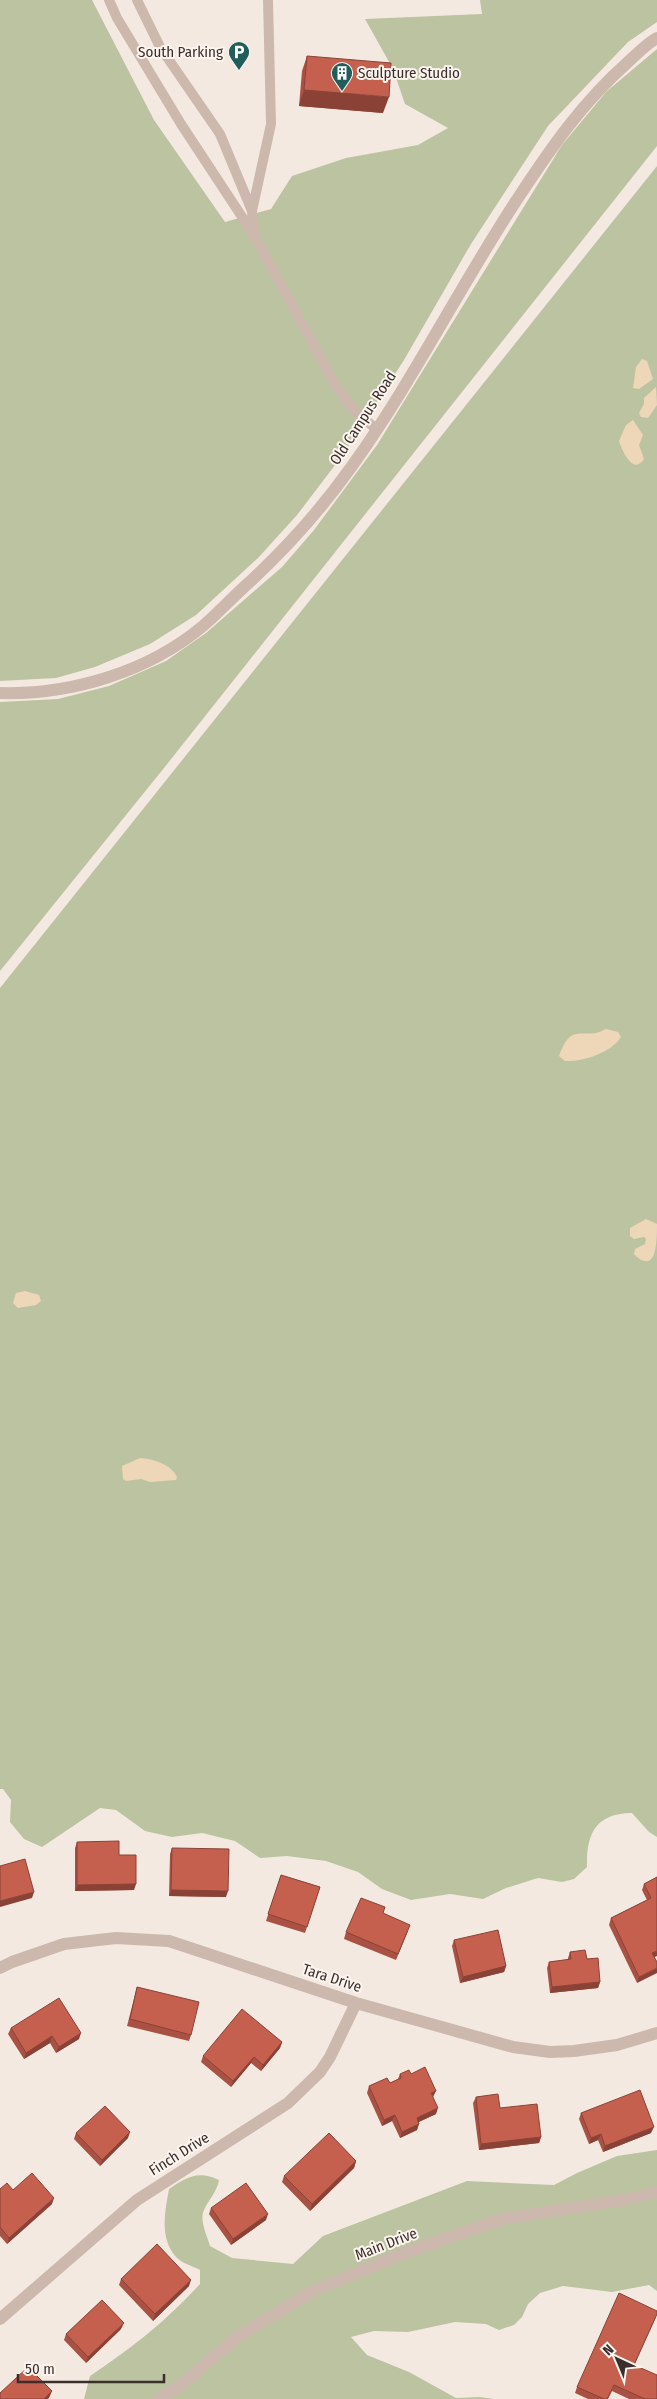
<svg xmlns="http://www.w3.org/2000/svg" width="657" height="2399" font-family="'Fira Sans Condensed',sans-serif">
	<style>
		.green { fill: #bbc3a1 }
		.sand { fill: #eed7b9 }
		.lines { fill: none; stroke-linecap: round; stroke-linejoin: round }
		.service { stroke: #ccb8ad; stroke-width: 10 }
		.minor { stroke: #ccb8ad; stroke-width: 12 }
		.wall { fill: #a95243 }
		.shaded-wall { fill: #8a4237 }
		.building { fill: #c55f4e; stroke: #8a4237 }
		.labels { text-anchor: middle; stroke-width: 4; stroke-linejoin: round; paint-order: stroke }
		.poi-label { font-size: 15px; fill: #3b2f2b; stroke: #fbf4ee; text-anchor: end }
		.street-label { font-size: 15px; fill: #3b2f2b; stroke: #fbf4ee }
	</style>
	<rect width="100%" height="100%" fill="#f4e9e1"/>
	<path class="green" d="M 0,0 L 92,0 L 154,120 L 225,222 L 271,209 L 292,176 L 346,158 L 418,145 L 448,128 L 405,104 L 393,69 L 365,19 L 482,14 L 480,0 L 657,0 L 657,22 L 628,42 L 548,126 L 471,244 L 404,360 L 342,456 L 297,515 L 258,558 L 196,615 L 150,644 L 95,667 L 56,678 L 0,681 Z
		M 657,49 L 657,146 L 164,768 L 0,971 L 0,702 L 58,699 L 109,686 L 166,661 L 206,633 L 282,567 L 314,530 L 377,445 L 562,145 L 606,92 Z
		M 657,166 L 657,1837 L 649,1832 L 632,1813 C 596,1813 586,1834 587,1867 L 574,1879 L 562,1882 L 538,1878 L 506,1888 L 483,1899 L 450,1894 L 411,1900 L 382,1889 L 358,1872 L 326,1861 L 287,1856 L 260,1858 L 235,1841 L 202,1833 L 172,1837 L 145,1831 L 116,1810 L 100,1808 L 42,1847 L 24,1839 L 10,1822 L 11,1800 L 3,1789 L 0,1789 L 0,988 Z
		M 657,2150 L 657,2291 L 649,2285 L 612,2292 L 563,2286 L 540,2293 L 528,2304 L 522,2317 L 514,2325 L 499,2330 L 486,2324 L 455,2322 L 408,2332 L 374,2331 L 351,2337 L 367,2355 L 409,2372 L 456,2398 L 480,2397 L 494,2399 L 84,2399 L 90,2376 C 133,2347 165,2322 200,2284 L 200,2270 C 193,2266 181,2263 176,2257 C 159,2238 165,2211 169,2189 C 186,2177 199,2170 219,2180 C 217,2192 209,2199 204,2210 C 199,2220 207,2235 210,2246 L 232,2258 L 293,2264 L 323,2236 L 467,2181 L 554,2185 L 577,2173 L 617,2156 Z"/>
	<path class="sand" d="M 642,359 L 647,361 L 653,379 L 639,389 L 633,388 L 636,367 Z
		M 656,387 L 657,405 L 648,418 L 641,417 L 639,413 L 644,404 L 644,398 Z
		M 633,420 L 643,435 L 639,445 L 644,459 C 633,476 622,450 619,441 L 626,425 Z
		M 606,1029 L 618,1032 L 621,1037 C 611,1053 582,1062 565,1061 L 559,1056 C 572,1019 584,1042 606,1029 Z
		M 646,1219 L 657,1224 C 657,1235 657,1259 648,1261 C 642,1262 638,1258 634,1254 L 635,1249 L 645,1244 L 646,1239 L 644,1237 L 634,1239 L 630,1236 L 630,1228 Z
		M 25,1291 L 39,1295 L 41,1301 L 36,1305 L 18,1308 L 13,1303 L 16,1293 Z
		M 140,1458 C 153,1459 171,1464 177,1477 L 176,1480 L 150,1482 L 141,1479 L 126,1481 L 123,1479 L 122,1466 Z"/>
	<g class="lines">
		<path class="service" d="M 109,0 L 117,18 L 181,124 L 254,235 L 335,384 L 353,409 L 376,429
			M 137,0 L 160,47 L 220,134 L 252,211 L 254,234
			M 252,211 L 271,124 L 268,0"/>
		<path class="minor" d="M 0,693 C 71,695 148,672 203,626 C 217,614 229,601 242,589 C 283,552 320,511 352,466 C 413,381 460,286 518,198 C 551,148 582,103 627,63 C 637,54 646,44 657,38
			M 0,1968 L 12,1962 L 64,1944 L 116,1938 L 169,1941 L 356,2003 L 513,2047 L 550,2052 L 574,2051 L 617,2045 L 657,2033
			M 0,2319 L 137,2200 L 288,2103 L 320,2072 L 330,2057 L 356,2003
			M 159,2399 L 184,2383 L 237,2337 L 311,2292 L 402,2254 L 502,2219 L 623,2200 L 657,2192"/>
	</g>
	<path class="wall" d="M 307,56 L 383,113 L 299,106 L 302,71 Z
		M 77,1842 L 119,1855 L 134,1890 L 75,1891 L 75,1848 Z
		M 172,1848 L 226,1897 L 169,1896 L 170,1854 Z
		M 281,1875 L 320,1887 L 305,1933 L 266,1921 Z
		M 657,1877 L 654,1957 L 637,1983 L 609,1925 L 611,1918 L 647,1900 L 642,1890 L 644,1884 Z
		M 383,1913 L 408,1931 L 396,1960 L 344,1939 L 346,1932 Z
		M 454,1940 L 506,1966 L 504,1972 L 460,1983 L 452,1946 Z
		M 570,1952 L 587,1959 L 600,1982 L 598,1988 L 550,1993 L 547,1968 L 549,1962 L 568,1960 L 568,1958 Z
		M 137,1987 L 191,2035 L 189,2041 L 127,2026 Z
		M 11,2028 L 79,2039 L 56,2053 L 50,2043 L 24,2059 L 8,2034 Z
		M 282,2042 L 280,2048 L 261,2071 L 251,2063 L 231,2087 L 201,2062 L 203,2056 Z
		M 400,2074 L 411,2074 L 433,2097 L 436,2114 L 419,2122 L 417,2130 L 400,2138 L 392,2121 L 382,2126 L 367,2093 L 369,2086 L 390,2083 L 398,2079 Z
		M 476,2097 L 500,2108 L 541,2137 L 539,2143 L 479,2150 L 473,2103 Z
		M 581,2113 L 651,2133 L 603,2152 L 598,2140 L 589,2144 L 579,2119 Z
		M 76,2133 L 128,2138 L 100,2166 L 74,2139 Z
		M 356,2161 L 354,2168 L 310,2211 L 282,2182 L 284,2176 Z
		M 0,2189 L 13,2190 L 52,2204 L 7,2244 L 0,2236 Z
		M 211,2208 L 266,2220 L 231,2245 L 209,2214 Z
		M 121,2279 L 189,2286 L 153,2321 L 119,2285 Z
		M 656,2317 L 634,2365 L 657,2399 L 629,2399 L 612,2391 L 608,2399 L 588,2399 L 575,2393 L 577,2387 Z
		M 121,2329 L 86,2363 L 64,2340 L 66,2334 Z"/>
	<path class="shaded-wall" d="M 304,90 L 389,97 L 383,113 L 299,106 Z
		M 136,1884 L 134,1890 L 75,1891 L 77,1885 Z
		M 171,1890 L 228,1891 L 226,1897 L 169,1896 Z
		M 34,1892 L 32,1898 L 0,1907 L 0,1901 Z
		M 657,1951 L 657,1956 L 650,1959 L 652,1953 Z
		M 506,1966 L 504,1972 L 460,1983 L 463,1977 Z
		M 657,1968 L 657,1973 L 637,1983 L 639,1977 Z
		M 600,1982 L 598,1988 L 550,1993 L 552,1987 Z
		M 81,2033 L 79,2039 L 56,2053 L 59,2047 Z
		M 52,2036 L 50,2043 L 24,2059 L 26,2053 Z
		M 282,2042 L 280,2048 L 261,2071 L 263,2065 Z
		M 254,2057 L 251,2063 L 231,2087 L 233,2081 Z
		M 436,2091 L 433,2097 L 431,2093 Z
		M 438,2108 L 436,2114 L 414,2124 L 417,2118 Z
		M 395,2115 L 392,2121 L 382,2126 L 384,2120 Z
		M 419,2124 L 417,2130 L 400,2138 L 402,2132 Z
		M 654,2127 L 651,2133 L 603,2152 L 605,2146 Z
		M 130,2132 L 128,2138 L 100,2166 L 102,2160 Z
		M 601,2134 L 598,2140 L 589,2144 L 591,2138 Z
		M 541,2137 L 539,2143 L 479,2150 L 481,2144 Z
		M 356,2161 L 354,2168 L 310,2211 L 312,2204 Z
		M 54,2198 L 52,2204 L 7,2244 L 9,2238 Z
		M 268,2214 L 266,2220 L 231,2245 L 233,2239 Z
		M 191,2280 L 189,2286 L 153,2321 L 155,2314 Z
		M 124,2323 L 121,2329 L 86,2363 L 88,2357 Z
		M 52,2391 L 49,2398 L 48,2399 L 44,2399 Z"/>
	<path class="building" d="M 307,56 L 391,63 L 389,97 L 304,90 Z
		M 119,1841 L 119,1855 L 136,1855 L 136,1884 L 77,1885 L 77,1842 Z
		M 172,1848 L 229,1849 L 228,1891 L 171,1890 Z
		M 25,1859 L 34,1892 L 0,1901 L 0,1866 Z
		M 281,1875 L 320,1887 L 307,1927 L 268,1914 Z
		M 657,1877 L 657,1951 L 652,1953 L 657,1962 L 657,1968 L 639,1977 L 611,1918 L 651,1898 L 644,1884 Z
		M 361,1898 L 385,1907 L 383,1913 L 410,1925 L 398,1954 L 346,1932 Z
		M 498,1930 L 506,1966 L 463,1977 L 454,1940 Z
		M 585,1950 L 587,1959 L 598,1958 L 600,1982 L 552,1987 L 549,1962 L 571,1959 L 570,1952 Z
		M 137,1987 L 199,2002 L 191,2035 L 130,2019 Z
		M 59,1998 L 81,2033 L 59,2047 L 52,2036 L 26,2053 L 11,2028 Z
		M 242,2009 L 282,2042 L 263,2065 L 254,2057 L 233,2081 L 203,2056 Z
		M 425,2067 L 436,2091 L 431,2093 L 438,2108 L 417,2118 L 419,2124 L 402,2132 L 395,2115 L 384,2120 L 369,2086 L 387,2078 L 390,2083 L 401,2078 L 400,2074 L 409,2070 L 411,2074 Z
		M 640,2090 L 654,2127 L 605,2146 L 601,2134 L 591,2138 L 581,2113 Z
		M 498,2094 L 500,2108 L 537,2104 L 541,2137 L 481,2144 L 476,2097 Z
		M 105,2106 L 130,2132 L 102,2160 L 76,2133 Z
		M 329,2133 L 356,2161 L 312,2204 L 284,2176 Z
		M 32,2173 L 54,2198 L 9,2238 L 0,2227 L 0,2189 L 7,2183 L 13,2190 Z
		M 246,2183 L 268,2214 L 233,2239 L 211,2208 Z
		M 157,2244 L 191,2280 L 155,2314 L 121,2279 Z
		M 619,2293 L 657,2311 L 657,2314 L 634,2365 L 657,2375 L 657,2399 L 645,2399 L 614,2385 L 607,2399 L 604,2399 L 577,2387 Z
		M 102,2300 L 124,2323 L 88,2357 L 66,2334 Z
		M 28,2367 L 52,2391 L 44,2399 L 0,2399 L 0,2393 Z"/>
	<defs>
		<g id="parking-pin" transform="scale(1.125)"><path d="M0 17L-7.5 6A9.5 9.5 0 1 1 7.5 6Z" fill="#205d5b" stroke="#fbf4ee"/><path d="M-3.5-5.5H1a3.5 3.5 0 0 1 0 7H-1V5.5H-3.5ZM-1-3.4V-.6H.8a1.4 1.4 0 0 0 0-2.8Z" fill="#fff"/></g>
		<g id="building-pin" transform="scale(1.125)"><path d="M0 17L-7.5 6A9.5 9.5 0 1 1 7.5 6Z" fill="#205d5b" stroke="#fbf4ee"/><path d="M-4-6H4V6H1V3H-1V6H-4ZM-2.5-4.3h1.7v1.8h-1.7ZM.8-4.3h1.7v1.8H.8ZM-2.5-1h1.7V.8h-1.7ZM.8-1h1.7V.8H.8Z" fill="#fff"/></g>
	</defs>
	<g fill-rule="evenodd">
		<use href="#parking-pin" x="239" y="52"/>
		<use href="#building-pin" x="342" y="73"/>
	</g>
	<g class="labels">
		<g class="poi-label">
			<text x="223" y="57">South Parking</text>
			<text x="358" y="78" text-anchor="start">Sculpture Studio</text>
		</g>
		<g class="street-label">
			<text transform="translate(363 418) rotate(-57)" y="5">Old Campus Road</text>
			<text transform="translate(332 1978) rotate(18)" y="5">Tara Drive</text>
			<text transform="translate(179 2154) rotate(-32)" y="5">Finch Drive</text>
			<text transform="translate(386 2244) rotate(-21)" y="5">Main Drive</text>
		</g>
	</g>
	<g transform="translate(617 2359) rotate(316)" stroke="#fbf4ee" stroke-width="4" paint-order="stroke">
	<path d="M0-4L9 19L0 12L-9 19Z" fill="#3b2f2b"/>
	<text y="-8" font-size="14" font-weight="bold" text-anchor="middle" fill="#3b2f2b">N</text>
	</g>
	<path d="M18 2374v8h146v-8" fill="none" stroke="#3b2f2b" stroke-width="2.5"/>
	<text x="25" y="2374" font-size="15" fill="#3b2f2b" stroke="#fbf4ee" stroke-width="4" paint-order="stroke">50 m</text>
</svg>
